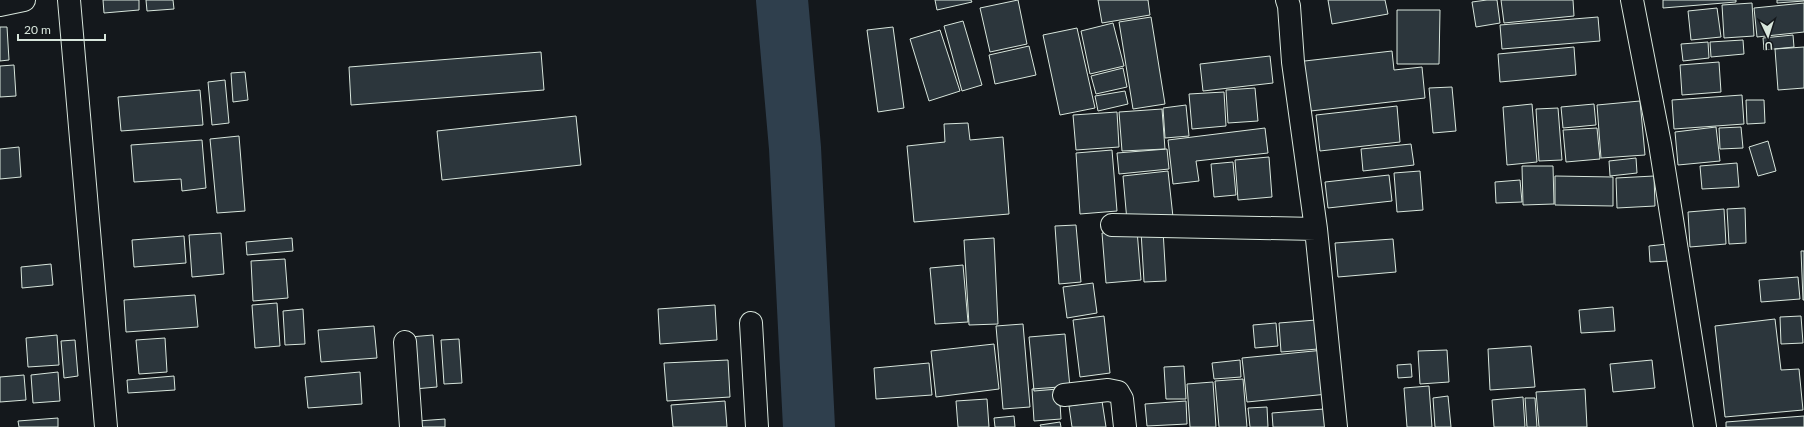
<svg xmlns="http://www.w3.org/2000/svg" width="1804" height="427" font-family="Lato,sans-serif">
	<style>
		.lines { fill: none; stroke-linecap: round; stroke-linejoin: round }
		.river { stroke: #2f3f4d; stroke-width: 52 }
		.building { fill: #2c363c; stroke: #d8e6dc }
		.street-casing { stroke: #d8e6dc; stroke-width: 24 }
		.street { stroke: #14181c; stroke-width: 22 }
	</style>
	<rect width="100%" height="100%" fill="#14181c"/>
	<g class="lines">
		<path class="river" d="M 782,0 L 795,148 L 809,427"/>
	</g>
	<path class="building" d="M 103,0 L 139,0 L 139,10 L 104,13 Z
		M 146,0 L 173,0 L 174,9 L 147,11 Z
		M 935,0 L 971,0 L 972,2 L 937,10 Z
		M 1018,0 L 1027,44 L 990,52 L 980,8 Z
		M 1098,0 L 1148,0 L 1150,15 L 1102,23 Z
		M 1328,0 L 1385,0 L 1388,14 L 1332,24 Z
		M 1487,0 L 1497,0 L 1500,23 L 1476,27 L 1472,2 Z
		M 1501,0 L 1573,0 L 1574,16 L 1504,23 Z
		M 1663,0 L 1736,0 L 1736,2 L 1663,8 Z
		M 1777,0 L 1804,0 L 1804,1 L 1777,3 Z
		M 1752,3 L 1754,36 L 1724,38 L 1722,5 Z
		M 1804,3 L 1804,32 L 1757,37 L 1754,8 Z
		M 1717,8 L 1721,37 L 1691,40 L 1688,11 Z
		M 1397,10 L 1440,10 L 1439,64 L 1397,64 Z
		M 1151,17 L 1165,104 L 1133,109 L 1119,22 Z
		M 1598,17 L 1600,41 L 1502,49 L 1500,25 Z
		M 963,21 L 982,85 L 962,91 L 944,26 Z
		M 1113,23 L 1124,66 L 1090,74 L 1081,31 Z
		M 0,27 L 7,27 L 9,60 L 0,61 Z
		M 893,27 L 904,108 L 878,112 L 867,30 Z
		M 1077,28 L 1095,108 L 1060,115 L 1043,35 Z
		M 940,30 L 960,91 L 929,101 L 910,39 Z
		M 1793,35 L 1794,47 L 1764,50 L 1763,38 Z
		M 1743,40 L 1744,54 L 1711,57 L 1710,42 Z
		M 1708,42 L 1709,58 L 1683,61 L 1681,44 Z
		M 1029,46 L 1036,75 L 995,84 L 989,55 Z
		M 1574,47 L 1576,75 L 1500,82 L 1498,54 Z
		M 1804,47 L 1804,88 L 1778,90 L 1775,49 Z
		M 1392,51 L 1394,70 L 1422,67 L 1425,98 L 1302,112 L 1296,62 Z
		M 541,52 L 544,90 L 351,105 L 349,67 Z
		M 1270,56 L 1273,83 L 1203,91 L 1200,64 Z
		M 1719,62 L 1721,92 L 1682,95 L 1680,65 Z
		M 14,65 L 16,96 L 0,97 L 0,66 Z
		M 1123,68 L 1127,87 L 1096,94 L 1091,76 Z
		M 245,72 L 248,100 L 233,102 L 231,73 Z
		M 225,80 L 229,123 L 212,125 L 208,82 Z
		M 1452,87 L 1456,131 L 1433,133 L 1429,88 Z
		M 1255,88 L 1258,121 L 1228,123 L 1226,90 Z
		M 200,90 L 203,125 L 121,131 L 118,97 Z
		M 1125,91 L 1128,104 L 1098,111 L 1095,96 Z
		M 1224,92 L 1226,126 L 1192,129 L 1189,94 Z
		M 1742,95 L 1744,124 L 1674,129 L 1672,100 Z
		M 1746,100 L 1764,100 L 1765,123 L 1747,124 Z
		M 1640,101 L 1645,155 L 1601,158 L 1597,105 Z
		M 1532,104 L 1537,162 L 1507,165 L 1503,107 Z
		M 1594,104 L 1596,125 L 1563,128 L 1561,107 Z
		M 1186,105 L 1189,136 L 1165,138 L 1163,108 Z
		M 1397,106 L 1400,142 L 1320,151 L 1316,115 Z
		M 1558,108 L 1562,160 L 1539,161 L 1536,109 Z
		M 1162,109 L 1165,149 L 1122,151 L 1119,112 Z
		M 1117,112 L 1119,147 L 1076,150 L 1073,115 Z
		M 576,116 L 581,165 L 442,180 L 437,131 Z
		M 968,123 L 970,140 L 1003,137 L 1009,214 L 914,222 L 907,146 L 945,142 L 944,124 Z
		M 1716,127 L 1720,161 L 1678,165 L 1675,132 Z
		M 1741,127 L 1743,148 L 1720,149 L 1719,128 Z
		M 1265,128 L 1268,153 L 1196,161 L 1199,181 L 1173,184 L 1168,140 Z
		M 1597,128 L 1600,159 L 1566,162 L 1563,130 Z
		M 239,136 L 245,211 L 217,213 L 210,139 Z
		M 202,140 L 206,188 L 182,191 L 181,179 L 134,182 L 131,145 Z
		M 1768,141 L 1776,171 L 1758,176 L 1749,147 Z
		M 1411,144 L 1414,165 L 1363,171 L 1361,149 Z
		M 19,147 L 21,177 L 0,179 L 0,149 Z
		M 1167,149 L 1169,169 L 1119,174 L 1117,153 Z
		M 1112,150 L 1117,211 L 1080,214 L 1076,153 Z
		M 1269,157 L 1272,197 L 1238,200 L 1235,160 Z
		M 1636,158 L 1637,173 L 1610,176 L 1609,161 Z
		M 1233,162 L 1236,195 L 1214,197 L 1211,164 Z
		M 1737,163 L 1739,187 L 1702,189 L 1700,166 Z
		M 1522,166 L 1553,166 L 1554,204 L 1523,205 Z
		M 1168,171 L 1173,217 L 1127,221 L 1123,176 Z
		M 1420,171 L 1423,210 L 1397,212 L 1394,173 Z
		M 1389,175 L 1392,201 L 1328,208 L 1325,182 Z
		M 1555,176 L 1613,177 L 1613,206 L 1555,205 Z
		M 1654,176 L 1655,206 L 1617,208 L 1616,178 Z
		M 1520,180 L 1522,202 L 1496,203 L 1495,182 Z
		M 1745,208 L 1746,243 L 1729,244 L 1727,209 Z
		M 1724,209 L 1726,244 L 1690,247 L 1688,212 Z
		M 1076,225 L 1081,282 L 1059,284 L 1055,226 Z
		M 1137,230 L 1141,280 L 1106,283 L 1102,233 Z
		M 1163,230 L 1166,281 L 1144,282 L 1141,231 Z
		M 221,233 L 224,274 L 192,277 L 189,235 Z
		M 184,236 L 186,263 L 134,267 L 132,240 Z
		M 292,238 L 293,251 L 247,255 L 246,242 Z
		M 994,238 L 998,324 L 969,325 L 964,240 Z
		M 1393,239 L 1396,272 L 1338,277 L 1335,243 Z
		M 1668,244 L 1669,261 L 1650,262 L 1649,246 Z
		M 1801,251 L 1804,251 L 1804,300 L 1803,300 Z
		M 285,259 L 288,298 L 253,301 L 251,261 Z
		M 51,264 L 53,285 L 22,288 L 21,267 Z
		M 963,265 L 968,322 L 935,324 L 930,268 Z
		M 1798,277 L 1800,299 L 1761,302 L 1759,280 Z
		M 1093,283 L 1097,313 L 1067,318 L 1063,287 Z
		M 195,295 L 198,327 L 126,332 L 124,300 Z
		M 277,303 L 280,346 L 255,348 L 252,305 Z
		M 715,305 L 717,340 L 660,344 L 658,309 Z
		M 1613,307 L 1615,331 L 1581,333 L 1579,310 Z
		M 303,309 L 305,344 L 285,345 L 283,311 Z
		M 1104,316 L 1110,373 L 1080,377 L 1073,320 Z
		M 1801,316 L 1803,343 L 1781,344 L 1780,317 Z
		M 1775,319 L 1781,370 L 1799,369 L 1803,410 L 1725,417 L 1715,326 Z
		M 1316,320 L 1318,349 L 1281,352 L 1279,323 Z
		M 1276,323 L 1278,346 L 1255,348 L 1253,325 Z
		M 1023,324 L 1030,407 L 1003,409 L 996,326 Z
		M 374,326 L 377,358 L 321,362 L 318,330 Z
		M 1065,334 L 1070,388 L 1034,391 L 1029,337 Z
		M 57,335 L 59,365 L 28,367 L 26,338 Z
		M 433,335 L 437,387 L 414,389 L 410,337 Z
		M 165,338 L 167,372 L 139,374 L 136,340 Z
		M 459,339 L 462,383 L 444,384 L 441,340 Z
		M 75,340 L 78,376 L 64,378 L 61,341 Z
		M 994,344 L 999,389 L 936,397 L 931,351 Z
		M 1531,346 L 1535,387 L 1490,390 L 1488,349 Z
		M 1324,350 L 1328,394 L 1247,402 L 1242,358 Z
		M 1447,350 L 1449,382 L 1420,384 L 1418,351 Z
		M 728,360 L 730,397 L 667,401 L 664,363 Z
		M 1240,360 L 1241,377 L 1214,379 L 1212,363 Z
		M 1652,360 L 1655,388 L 1613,392 L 1610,364 Z
		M 929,363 L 932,395 L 876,399 L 874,368 Z
		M 1411,364 L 1412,377 L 1398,378 L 1397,365 Z
		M 1184,366 L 1186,399 L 1166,399 L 1164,367 Z
		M 58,372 L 60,401 L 33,403 L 31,375 Z
		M 360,372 L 362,404 L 308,408 L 305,377 Z
		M 24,375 L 26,400 L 0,402 L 0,377 Z
		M 174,376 L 175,390 L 128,393 L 127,380 Z
		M 1243,379 L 1247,427 L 1219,427 L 1215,381 Z
		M 1213,382 L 1216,427 L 1190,427 L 1187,384 Z
		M 1429,386 L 1432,427 L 1407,427 L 1404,388 Z
		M 1059,387 L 1061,419 L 1034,421 L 1032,389 Z
		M 1585,389 L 1587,427 L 1539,427 L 1536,392 Z
		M 1448,396 L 1451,427 L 1435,427 L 1433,398 Z
		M 1523,397 L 1525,427 L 1494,427 L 1492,400 Z
		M 1525,398 L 1535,398 L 1537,427 L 1527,427 Z
		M 987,399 L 989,427 L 958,427 L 956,401 Z
		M 725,401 L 727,427 L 673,427 L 671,405 Z
		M 1102,401 L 1106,427 L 1072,427 L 1069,406 Z
		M 1186,401 L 1187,424 L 1147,426 L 1145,404 Z
		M 1267,407 L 1268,427 L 1250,427 L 1248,408 Z
		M 1324,409 L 1325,427 L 1273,427 L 1272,413 Z
		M 1014,416 L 1015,427 L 995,427 L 994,418 Z
		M 1804,416 L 1804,427 L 1726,427 L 1726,422 Z
		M 58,418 L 58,427 L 19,427 L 18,421 Z
		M 445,419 L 445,427 L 418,427 L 418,421 Z
		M 1060,422 L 1061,427 L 1041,427 L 1040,425 Z"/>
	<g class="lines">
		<g class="street-casing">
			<path id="street" d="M 69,0 L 106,427
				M 1287,0 L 1289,6 L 1293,62 L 1316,229 L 1336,427
				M 1632,0 L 1660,144 L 1705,427
				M 0,5 L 24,0
				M 1112,225 L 1316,229
				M 751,323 L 757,427
				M 405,342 L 411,427
				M 1064,395 L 1108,390 L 1118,392 L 1122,399 L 1125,427"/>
		</g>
		<use href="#street" class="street"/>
	</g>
	<g transform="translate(1768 36) rotate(176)" stroke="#14181c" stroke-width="3" paint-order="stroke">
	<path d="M0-3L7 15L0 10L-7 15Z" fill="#d8e6dc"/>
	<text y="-6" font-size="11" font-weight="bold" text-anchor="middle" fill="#d8e6dc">U</text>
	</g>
	<path d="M18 34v6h87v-6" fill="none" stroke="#d8e6dc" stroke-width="2"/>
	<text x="24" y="34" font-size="12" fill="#d8e6dc" stroke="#14181c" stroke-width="3" paint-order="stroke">20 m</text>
</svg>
